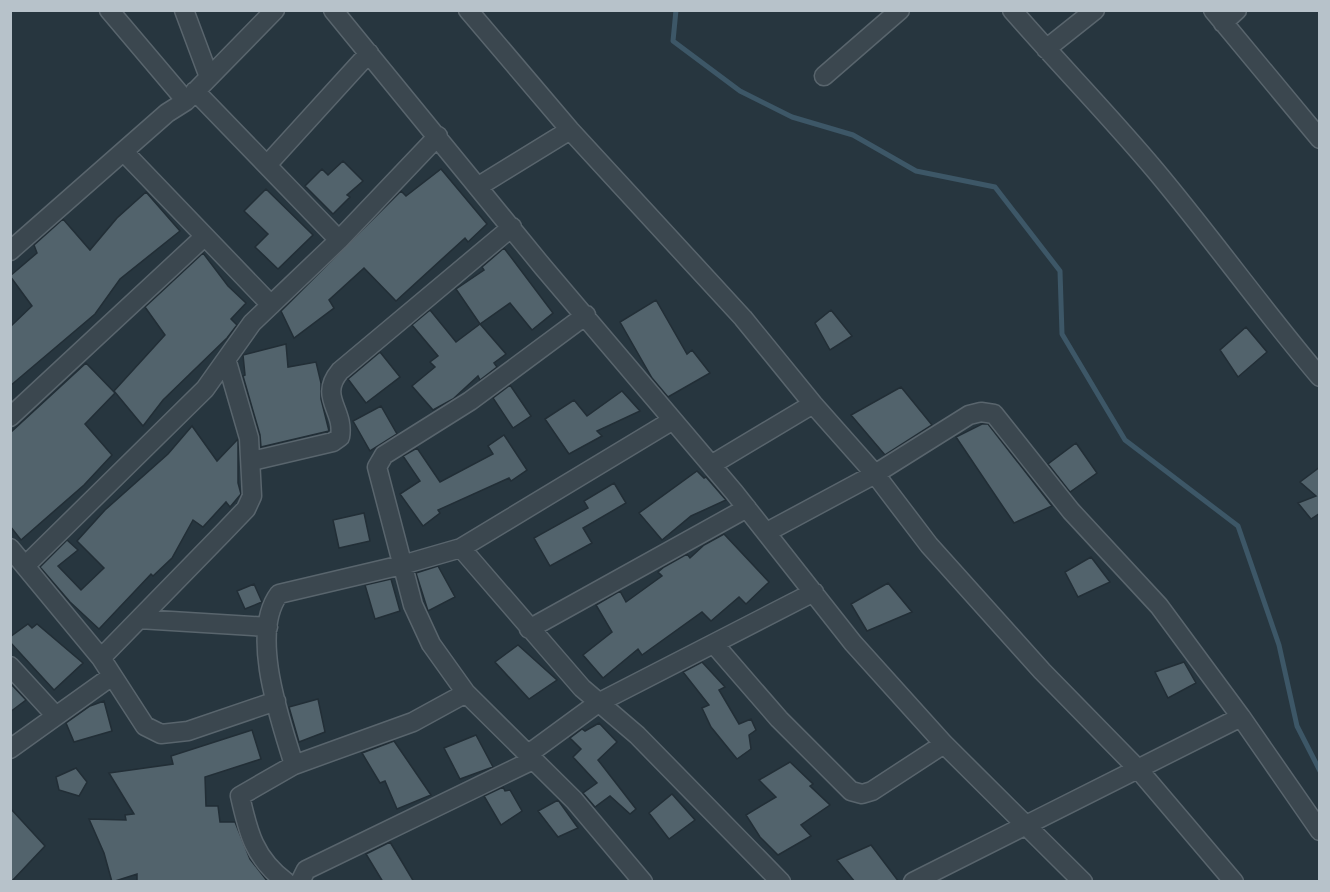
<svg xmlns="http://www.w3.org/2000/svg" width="1330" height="892" font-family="'Public Sans',sans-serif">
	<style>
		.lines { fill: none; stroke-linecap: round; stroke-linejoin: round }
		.stream { stroke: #3d5767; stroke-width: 5 }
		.building { fill: #52636c; stroke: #222e36; stroke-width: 1.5 }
		.minor-casing { stroke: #59656d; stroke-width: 21 }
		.minor { stroke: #3b474f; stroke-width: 18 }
	</style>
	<rect width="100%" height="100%" fill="#27363f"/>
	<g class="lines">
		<path class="stream" d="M 676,10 L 673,41 L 740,91 L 792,117 L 853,135 L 916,171 L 995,187 L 1060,271 L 1062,334 L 1125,440 L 1238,526 L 1279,645 L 1297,726 L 1320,771"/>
	</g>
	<path class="building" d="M 343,161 L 363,181 L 347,195 L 350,197 L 333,214 L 305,186 L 322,169 L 328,175 Z
		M 441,169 L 487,224 L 468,242 L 465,238 L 396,301 L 364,268 L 329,300 L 334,308 L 294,338 L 281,311 L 401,191 L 406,196 Z
		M 266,189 L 313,235 L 278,269 L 255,247 L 268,234 L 244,211 Z
		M 146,192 L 180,231 L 120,279 L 95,314 L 10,386 L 10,327 L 32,306 L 10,276 L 37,253 L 34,245 L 63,219 L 90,250 L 117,218 Z
		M 504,248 L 553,313 L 532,330 L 510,303 L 480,324 L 456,289 L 484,270 L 482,267 Z
		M 203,253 L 228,286 L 246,303 L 231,319 L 237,325 L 227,338 L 163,400 L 143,426 L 114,391 L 165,335 L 145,307 Z
		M 656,300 L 687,354 L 692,350 L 710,373 L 668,397 L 652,378 L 620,322 Z
		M 430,310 L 456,342 L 480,324 L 506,354 L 494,363 L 497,367 L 480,380 L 478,376 L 453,399 L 433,410 L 412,386 L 435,367 L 430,362 L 438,356 L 412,325 Z
		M 831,310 L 852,336 L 830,350 L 815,323 Z
		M 1246,327 L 1267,352 L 1238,377 L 1220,350 Z
		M 286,344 L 288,367 L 316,362 L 321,383 L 321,399 L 329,431 L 261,447 L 260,435 L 243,376 L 245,375 L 243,355 Z
		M 380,352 L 400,377 L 366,403 L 348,379 Z
		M 86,363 L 115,393 L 85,424 L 112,455 L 84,485 L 21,540 L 10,526 L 10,433 Z
		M 510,385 L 531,416 L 513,428 L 493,398 Z
		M 901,387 L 932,425 L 885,455 L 851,415 Z
		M 622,391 L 640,411 L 597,431 L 602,436 L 569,454 L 545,419 L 574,400 L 587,416 Z
		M 381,406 L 397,434 L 370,451 L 353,421 Z
		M 982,424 L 988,424 L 1052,506 L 1014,523 L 956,437 Z
		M 192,426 L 217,461 L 238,439 L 238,483 L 241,494 L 230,507 L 226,502 L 203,527 L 193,520 L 172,558 L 153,576 L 151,574 L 99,629 L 70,602 L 40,567 L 67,540 L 78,550 L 58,566 L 81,590 L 104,568 L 77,541 L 105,510 L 168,454 Z
		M 504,435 L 527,470 L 511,481 L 509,478 L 438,510 L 440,513 L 423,526 L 400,494 L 420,481 L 403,456 L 417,448 L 440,482 L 493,454 L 488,446 Z
		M 1076,443 L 1097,473 L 1070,492 L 1048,464 Z
		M 1320,467 L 1320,513 L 1311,519 L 1298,503 L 1316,496 L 1300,482 Z
		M 697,471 L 704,478 L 706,477 L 726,500 L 691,516 L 662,540 L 639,513 Z
		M 614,483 L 626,503 L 583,528 L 592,543 L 550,566 L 534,538 L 588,508 L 584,501 Z
		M 364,513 L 370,541 L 339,548 L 333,520 Z
		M 724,534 L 769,582 L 746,604 L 739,597 L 711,621 L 702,612 L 642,655 L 638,649 L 603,678 L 583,655 L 612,632 L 596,605 L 620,591 L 626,602 L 662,576 L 658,572 L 664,567 L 687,554 L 690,558 L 704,545 Z
		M 1091,557 L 1110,582 L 1078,597 L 1065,572 Z
		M 438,566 L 455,597 L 428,611 L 416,573 Z
		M 391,579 L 400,611 L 375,619 L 365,585 Z
		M 888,583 L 912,612 L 867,631 L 851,604 Z
		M 254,584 L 262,602 L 245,609 L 237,591 Z
		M 28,624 L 32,628 L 37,624 L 83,663 L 54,690 L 10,642 L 10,637 Z
		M 518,645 L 557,680 L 529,699 L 495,662 Z
		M 702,662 L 725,687 L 719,690 L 739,724 L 751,719 L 756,730 L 749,735 L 751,749 L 737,759 L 711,727 L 702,708 L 709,705 L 683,672 Z
		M 1184,662 L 1196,683 L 1168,698 L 1155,672 Z
		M 10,683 L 26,700 L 10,712 Z
		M 318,699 L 325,732 L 299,742 L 289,707 Z
		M 104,701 L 112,731 L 74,742 L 66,723 L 90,706 Z
		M 599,723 L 617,742 L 598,760 L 636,809 L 630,814 L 610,796 L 595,807 L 583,793 L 597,783 L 573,757 L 581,749 L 570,738 L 582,729 L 585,731 Z
		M 252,730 L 261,759 L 205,777 L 206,806 L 218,806 L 220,822 L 235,822 L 250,859 L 268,882 L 137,882 L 137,874 L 112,882 L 104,853 L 89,819 L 126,820 L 125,815 L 134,814 L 109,773 L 173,764 L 171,756 Z
		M 476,735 L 493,767 L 460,779 L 444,748 Z
		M 394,741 L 431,795 L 397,809 L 385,781 L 380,783 L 362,753 Z
		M 790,762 L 813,784 L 810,786 L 830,805 L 801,825 L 811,836 L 778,855 L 760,837 L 746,815 L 776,797 L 759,780 Z
		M 76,768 L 87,782 L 79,796 L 59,790 L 56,777 Z
		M 503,787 L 505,791 L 510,790 L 522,811 L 501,825 L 484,796 Z
		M 672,794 L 695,820 L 669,839 L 649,813 Z
		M 558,800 L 578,828 L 558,837 L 538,811 Z
		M 10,808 L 45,846 L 11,882 L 10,882 Z
		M 390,842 L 414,882 L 383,882 L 366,854 Z
		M 871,845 L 899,882 L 855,882 L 837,860 Z"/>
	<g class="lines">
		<g class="minor-casing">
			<path id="minor" d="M 109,10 L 186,101
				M 184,10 L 209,77
				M 333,10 L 543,267 L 734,492 L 853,643 L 944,744
				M 468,10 L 570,130 L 743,318 L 813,404 L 875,474 L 929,545 L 1042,671 L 1138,769 L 1234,882
				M 1012,10 C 1059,64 1109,115 1155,170 C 1212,238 1263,310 1320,377
				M 1213,10 L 1320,139
				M 1223,23 L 1237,10
				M 1046,49 L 1095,10
				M 824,76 L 900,10
				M 195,91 L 339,240
				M 124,152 L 271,305
				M 267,165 L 369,53
				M 479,186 L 570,130
				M 10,251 L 167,113 L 186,101 L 275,10
				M 586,315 L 470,401 L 384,455 L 377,467 L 413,605 L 431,644 L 466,693 L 574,800 L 643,882
				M 10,417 L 204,237
				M 252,461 L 333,442 L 340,437 C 345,410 318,397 340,371 L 512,227
				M 711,465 L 813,404
				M 767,532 L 875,474 L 969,415 L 981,412 L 994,414 L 1071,511 L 1159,606 L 1241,717 L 1320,831
				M 10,548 L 101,658 L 145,726 L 161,734 L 188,731 L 276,701
				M 461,548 L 582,688 L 637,735 L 781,882
				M 26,565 L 205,389 L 252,323 L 339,240 L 438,136
				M 139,619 L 268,627
				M 529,629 L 747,508
				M 714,644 L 779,719 L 851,791 L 862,794 L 872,791 L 944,744 L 1083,882
				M 101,658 L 223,533 L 246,509 L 252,496 L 249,438 L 227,362
				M 10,666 L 55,715
				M 10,749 L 112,676
				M 527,755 L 598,703 L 814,592
				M 294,765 C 281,722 249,634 279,594 L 402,565 L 461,548 L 673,420
				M 286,882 C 254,858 248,832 240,796 L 294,765 L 413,722 L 466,693
				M 300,882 L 306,870 L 533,760
				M 913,882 L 1241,717"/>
		</g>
		<use href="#minor" class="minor"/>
	</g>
	<rect width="1330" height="892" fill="none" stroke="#b7c2ca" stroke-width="24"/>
</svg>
